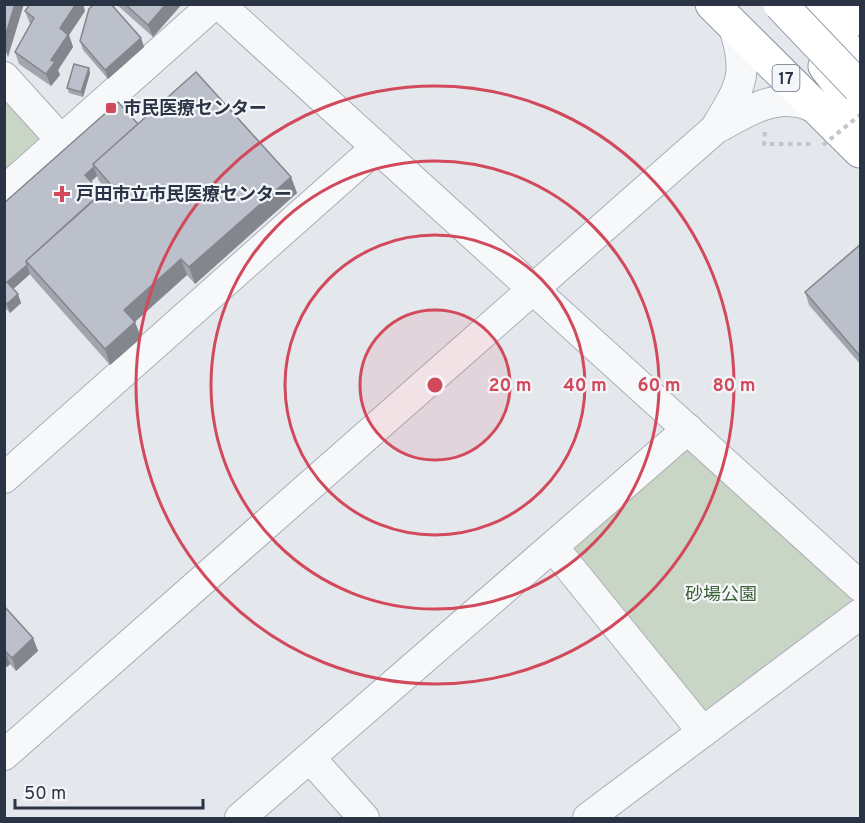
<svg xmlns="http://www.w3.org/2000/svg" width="865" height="823" font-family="Overpass,'Noto Sans JP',sans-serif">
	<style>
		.green { fill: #c9d6c5 }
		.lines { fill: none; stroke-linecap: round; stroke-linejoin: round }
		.minor-casing { stroke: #a9aeb7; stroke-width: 32 }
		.highway-casing { stroke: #8b94a3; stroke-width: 35 }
		.path { stroke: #c2c5cb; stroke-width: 4; stroke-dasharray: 4.5 4.5; stroke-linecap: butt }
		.minor { stroke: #f7f8fa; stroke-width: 30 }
		.highway { stroke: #fff; stroke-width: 33 }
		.highway-bridge-casing { stroke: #8b94a3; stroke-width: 35; stroke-linecap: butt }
		.path-bridge { stroke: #c2c5cb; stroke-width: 4; stroke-dasharray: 4.5 4.5; stroke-linecap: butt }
		.highway-bridge { stroke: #fff; stroke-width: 33 }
		.wall { fill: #a1a5ae; fill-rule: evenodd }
		.shaded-wall { fill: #83868d }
		.building { fill: #bbc0ca; stroke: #83868d; stroke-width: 1.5 }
		.ring { fill: none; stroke: #d1495b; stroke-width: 3 }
		.poi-dot { fill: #d1495b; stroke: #f4f6f9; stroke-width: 2 }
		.labels { text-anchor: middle; stroke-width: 4.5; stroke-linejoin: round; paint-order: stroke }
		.shield { fill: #f4f6f9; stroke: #676e7b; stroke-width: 1.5 }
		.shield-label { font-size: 16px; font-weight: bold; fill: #2b3445 }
		.poi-label { font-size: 18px; font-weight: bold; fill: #2b3445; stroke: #f4f6f9; text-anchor: start }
		.park-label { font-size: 18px; fill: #3f6138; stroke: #f4f6f9 }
		.centre { fill: #d1495b; stroke: #f4f6f9; stroke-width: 3 }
		.ring-label { font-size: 18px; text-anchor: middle; font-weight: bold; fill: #d1495b; stroke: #f4f6f9; stroke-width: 4.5; stroke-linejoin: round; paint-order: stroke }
	</style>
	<rect width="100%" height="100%" fill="#e4e7ec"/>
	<path class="green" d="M 4,99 L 43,143 L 4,177 Z
		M 689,441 L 860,600 L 706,720 L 566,547 Z"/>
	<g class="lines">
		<g class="minor-casing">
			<path id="minor" d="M 219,4 L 860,586
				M 4,77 L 61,140
				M 715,129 C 741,86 750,75 733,24
				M 4,191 L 214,4
				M 4,478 L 377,147
				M 553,547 L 703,732
				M 4,755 L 715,129 C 740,116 768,96 797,102 C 804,103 810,106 816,108
				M 310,758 L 364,818
				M 240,818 L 688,429
				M 588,818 L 860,614"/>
		</g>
		<g class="highway-casing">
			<path id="highway" d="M 712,4 L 860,151
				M 809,4 L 860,64
				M 847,4 L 860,19
				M 825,66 L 860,112"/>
		</g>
		<path class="path" d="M 765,132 L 764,144 L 814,144"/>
		<use href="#minor" class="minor"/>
		<use href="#highway" class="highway"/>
		<g class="highway-bridge-casing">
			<path id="highway-bridge" d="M 780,4 L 859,87"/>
		</g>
		<path class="path-bridge" d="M 823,145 L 860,115"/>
		<use href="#highway-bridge" class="highway-bridge"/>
	</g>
	<path class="wall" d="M 116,4 L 182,4 L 153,37 Z
		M 25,11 L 85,11 L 69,35 L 73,47 L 58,70 L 60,75 L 51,86 L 19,64 L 15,52 L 30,24 Z
		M 141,38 L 144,47 L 108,79 L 83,50 L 80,41 Z
		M 89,68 L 90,73 L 83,97 L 69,93 L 67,88 Z
		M 138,124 L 291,177 L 297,193 L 195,284 L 187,275 L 135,322 L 141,338 L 110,365 L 32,277 L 30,274 L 13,289 L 21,303 L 10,313 L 4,306 L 4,203 ZM 97,176 L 99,181 L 106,189 L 101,193 L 91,182 Z
		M 861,244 L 861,365 L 809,305 L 805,292 Z
		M 4,606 L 33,638 L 38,651 L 16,671 L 10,664 L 7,667 L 4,664 Z"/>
	<path class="shaded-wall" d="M 15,4 L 24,4 L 8,57 L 4,47 L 4,40 Z
		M 76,4 L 83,4 L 85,11 L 69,35 L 73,47 L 58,70 L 60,75 L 51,86 L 46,74 L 60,28 Z
		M 166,4 L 182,4 L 153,37 L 148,25 Z
		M 141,38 L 144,47 L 108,79 L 105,70 Z
		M 89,68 L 90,73 L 83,97 L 81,92 Z
		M 94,167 L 97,176 L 88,184 L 85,175 Z
		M 291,177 L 297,193 L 195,284 L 189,267 Z
		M 181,259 L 187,275 L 130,326 L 124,310 Z
		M 27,265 L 30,274 L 11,291 L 7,282 Z
		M 18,294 L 21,303 L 10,313 L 7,304 Z
		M 135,322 L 141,338 L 110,365 L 105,349 Z
		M 33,638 L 38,651 L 16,671 L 12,658 Z
		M 5,651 L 10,664 L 7,667 L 4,661 L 4,652 Z"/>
	<path class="building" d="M 4,4 L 15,4 L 4,40 Z
		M 30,4 L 76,4 L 60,28 L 68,35 L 51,60 L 55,62 L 46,74 L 15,52 L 34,18 L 25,11 Z
		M 94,4 L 111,4 L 141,38 L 105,70 L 80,41 L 89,9 Z
		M 125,4 L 166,4 L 148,25 Z
		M 74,64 L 89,68 L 81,92 L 67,88 Z
		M 196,72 L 291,177 L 189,267 L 181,259 L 124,310 L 135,322 L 105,349 L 26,261 L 111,185 L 93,164 Z
		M 118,102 L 138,124 L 93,164 L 94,167 L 85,175 L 101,193 L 26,261 L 27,265 L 7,282 L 18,294 L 7,304 L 4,301 L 4,203 Z
		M 861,244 L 861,355 L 860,356 L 805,292 Z
		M 4,606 L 33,638 L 12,658 L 5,651 L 4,652 Z"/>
	<circle cx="435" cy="385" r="75" fill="#d1495b" fill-opacity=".12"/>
	<g class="ring">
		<circle cx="435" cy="385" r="75"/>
		<circle cx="435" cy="385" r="150"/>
		<circle cx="435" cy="385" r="224"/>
		<circle cx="435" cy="385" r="299"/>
	</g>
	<g class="poi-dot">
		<rect x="105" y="102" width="12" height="12" rx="3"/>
		<path d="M59 185h6v6h6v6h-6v6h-6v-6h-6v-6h6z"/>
	</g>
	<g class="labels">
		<rect class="shield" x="772.5" y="65" width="27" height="26" rx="4.5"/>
		<g class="shield-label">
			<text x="786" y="84">17</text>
		</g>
		<g class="poi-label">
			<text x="123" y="114">市民医療センター</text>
			<text x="76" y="200">戸田市立市民医療センター</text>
		</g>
		<g class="park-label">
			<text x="721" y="600">砂場公園</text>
		</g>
	</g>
	<circle cx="435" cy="385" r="9" class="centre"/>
	<g class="ring-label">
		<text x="510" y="391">20 m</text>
		<text x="585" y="391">40 m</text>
		<text x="659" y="391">60 m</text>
		<text x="734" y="391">80 m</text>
	</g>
	<rect width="865" height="823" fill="none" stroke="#2b3445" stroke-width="12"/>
	<path d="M15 799v9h188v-9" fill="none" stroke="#2b3445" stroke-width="3"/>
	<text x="24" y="799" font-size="18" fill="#2b3445" stroke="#f4f6f9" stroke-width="4.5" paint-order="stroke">50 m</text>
</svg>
